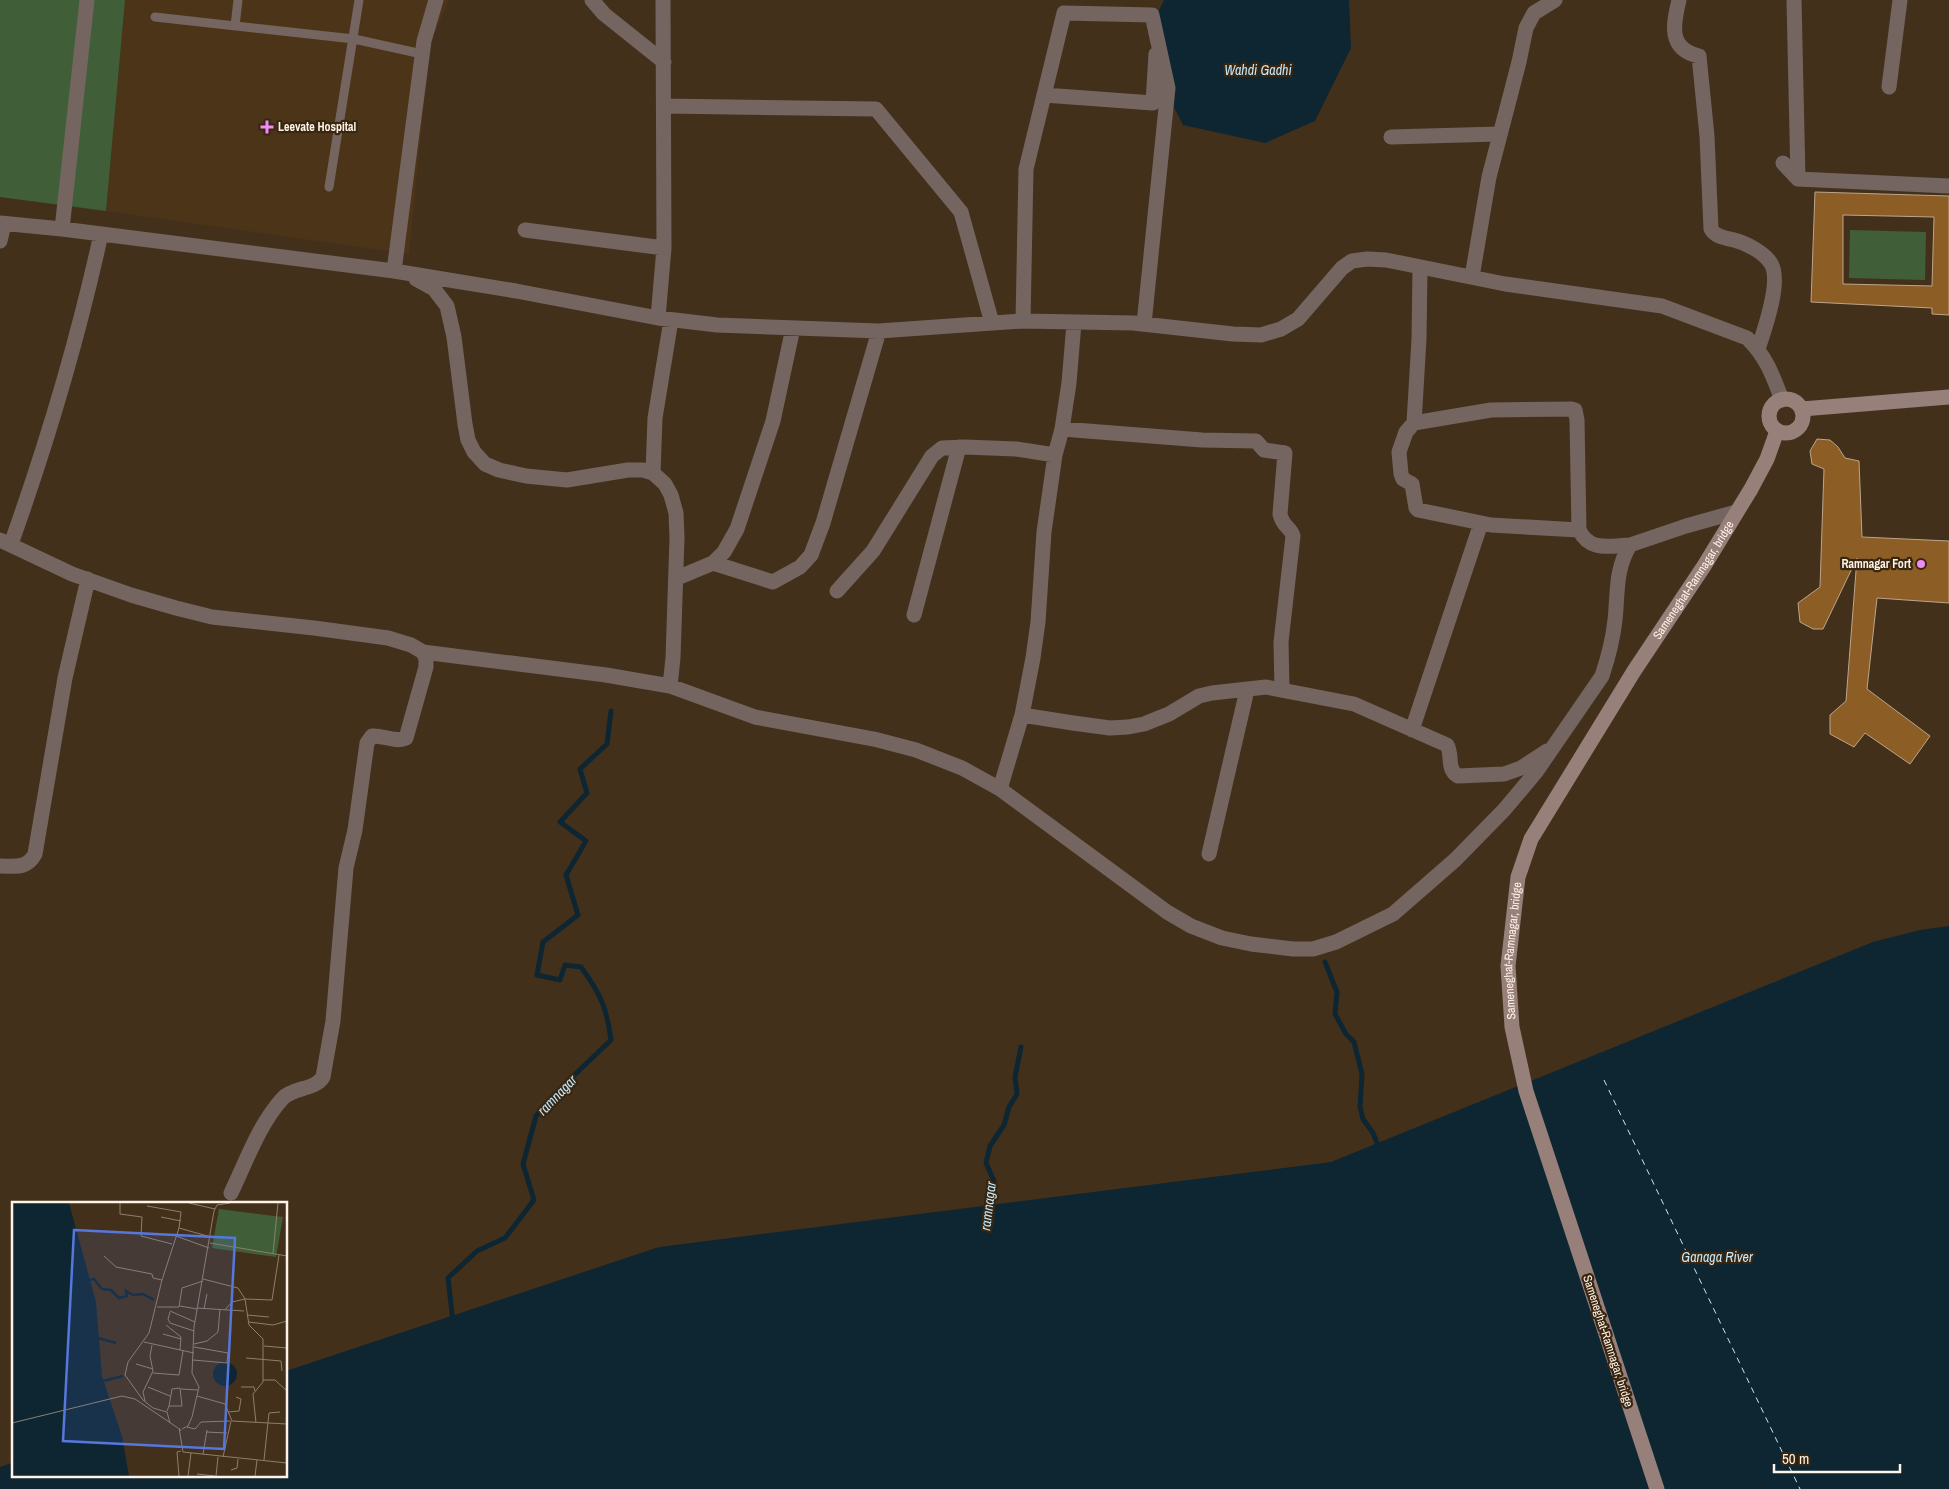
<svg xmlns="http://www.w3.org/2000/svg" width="1949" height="1489" font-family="'Archivo Narrow',sans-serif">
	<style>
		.built { fill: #4c3419 }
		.green { fill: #405f38 }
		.water { fill: #0e2632 }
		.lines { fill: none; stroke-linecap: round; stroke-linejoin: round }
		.stream { stroke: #0e2632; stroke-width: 5 }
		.ferry { stroke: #c1e8fc; stroke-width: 1; stroke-dasharray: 6 5; stroke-linecap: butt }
		.building { fill: #8c5e26; stroke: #bca58d; fill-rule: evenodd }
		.lane { stroke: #746561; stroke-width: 9 }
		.street { stroke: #746561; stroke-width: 15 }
		.secondary { stroke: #97807a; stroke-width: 15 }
		.poi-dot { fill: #ef8bf7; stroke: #382611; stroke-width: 2 }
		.labels { text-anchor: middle; stroke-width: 4.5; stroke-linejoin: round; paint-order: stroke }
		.poi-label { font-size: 12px; font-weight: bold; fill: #fff2e6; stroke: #382611; text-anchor: start }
		.street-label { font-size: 12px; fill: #fff2e6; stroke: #382611 }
		.water-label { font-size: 14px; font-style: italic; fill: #c1e8fc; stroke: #382611 }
		.inset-river { fill: none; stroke: #0e2632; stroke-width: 2.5 }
		.inset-road { fill: none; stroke: #8e7e6c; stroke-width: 1 }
		.view { fill: #5677dc; fill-opacity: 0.15; stroke: #5677dc; stroke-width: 2.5 }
		.inset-edge { fill: none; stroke: #fff2e6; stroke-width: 2.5 }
	</style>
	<rect width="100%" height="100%" fill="#43301b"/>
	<path class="built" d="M 125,0 L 449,0 L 430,43 L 409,254 L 106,211 Z"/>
	<path class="green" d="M 0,0 L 125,0 L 106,211 L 0,197 Z
		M 1850,230 L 1926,232 L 1925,280 L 1849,278 Z"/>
	<path class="water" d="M 1164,0 L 1349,0 L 1351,48 L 1315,121 L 1265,143 L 1183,125 L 1158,76 L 1155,18 Z
		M 1949,926 L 1949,1489 L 0,1489 L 0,1467 L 14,1462 L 14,1475 L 286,1475 L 286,1371 L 659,1247 L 1331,1162 L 1873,942 L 1920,930 Z"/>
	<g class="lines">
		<path class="stream" d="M 1325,962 L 1337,992 L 1335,1014 L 1346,1034 L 1354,1042 L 1362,1074 L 1360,1107 L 1363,1119 L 1373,1133 L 1379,1148
			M 986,1211 L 994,1181 L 986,1163 L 990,1146 L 1004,1125 L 1009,1107 L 1017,1094 L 1015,1077 L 1021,1047
			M 453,1322 L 448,1278 L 477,1251 L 505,1238 L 534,1200 L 523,1164 L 536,1116 L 568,1081 L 611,1040 C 607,1008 600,993 581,967 L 565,965 L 560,980 L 537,975 L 543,942 L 578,915 L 566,875 L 586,841 L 560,822 L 587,793 L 580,769 L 607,744 L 611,711"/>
		<path class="ferry" d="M 1604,1080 L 1800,1489"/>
	</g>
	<path class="building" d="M 1815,192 L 1949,196 L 1949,315 L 1932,314 L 1932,308 L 1811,302 ZM 1843,215 L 1934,217 L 1932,286 L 1843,284 Z
		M 1817,439 L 1830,440 L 1838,447 L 1845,458 L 1859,461 L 1862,537 L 1949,541 L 1949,603 L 1877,598 L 1867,689 L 1930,736 L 1910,764 L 1865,733 L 1854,747 L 1830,734 L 1830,715 L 1846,701 L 1857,558 L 1823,629 L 1813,629 L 1800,622 L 1798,603 L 1820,587 L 1824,469 L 1812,464 L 1810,451 Z"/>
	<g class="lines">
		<path class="lane" d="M 155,17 L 354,39 L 422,54
			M 235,26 L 238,0
			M 329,187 L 359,0"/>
		<path class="street" d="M 592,0 L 604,14 L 664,62
			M 1679,0 C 1673,25 1668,49 1699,56 L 1707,136 L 1711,229 C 1715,237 1726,238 1734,240 C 1746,243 1763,252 1770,262 C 1783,279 1764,331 1758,349
			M 1794,0 L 1798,179
			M 1889,87 L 1900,0
			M 1044,95 L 1153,103 L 1156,54
			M 664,106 L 876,109 L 961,212 L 992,323
			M 1391,137 L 1499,134
			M 1783,163 L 1798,179 L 1949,186
			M 0,223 L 62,229 L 394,271 L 516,291 L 658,318 L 717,325 L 879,331 L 1023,321 L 1133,323 L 1233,334 L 1261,335 L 1281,329 L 1298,319 L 1342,268 L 1352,261 L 1367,259 L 1386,260 L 1505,284 L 1662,306 L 1747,338 C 1766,356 1773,376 1782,400
			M 62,229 L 87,0
			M 525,230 L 664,248
			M 0,241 L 4,224
			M 394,271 L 424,41 L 436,0
			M 1472,277 L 1489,177 L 1519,62 L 1526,28 L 1534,13 L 1555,0
			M 416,279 L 434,289 L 447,306 L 454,337 L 465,424 L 468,440 L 474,452 L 485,464 L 499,470 L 526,476 L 567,480 L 628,470 L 643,470 L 653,473 L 665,484 L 671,495 L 676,513 L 677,538 L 673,658 L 670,686
			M 658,318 L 664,248 L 663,0
			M 1023,321 L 1026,169 L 1064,13 L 1152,15 L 1168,88 L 1144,324
			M 1414,423 L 1419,339 L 1420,268
			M 1062,429 L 1202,440 L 1256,441 L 1264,450 L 1285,453 L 1280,514 C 1283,528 1291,527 1293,536 L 1281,642 L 1282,689
			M 653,473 L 655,418 L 671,320
			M 1579,530 L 1491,525 L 1418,510 L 1416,508 L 1412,484 L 1403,479 L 1401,474 L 1399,452 L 1406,432 L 1414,423 L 1491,410 L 1572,409 L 1575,410 L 1577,420 L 1579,530 C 1590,552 1609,546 1630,545
			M 0,540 L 72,574 L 131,595 L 176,608 L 212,617 L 314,628 L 388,638 L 411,645 L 423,652 L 426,659 L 426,667 L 406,738 C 396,743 383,735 372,736 L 367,743 L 355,830 L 346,868 L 333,1021 L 323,1077 C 315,1090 294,1087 283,1098 C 259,1124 246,1162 231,1193
			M 11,544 C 47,443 78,339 101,234
			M 713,563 L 773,582 L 800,567 L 811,555 L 823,523 L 879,331
			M 677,578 L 713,563 L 724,552 L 737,529 L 773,421 L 793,328
			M 837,591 L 873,551 L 932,456 L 942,448 L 965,447 L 1016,449 L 1055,455
			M 914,615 L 959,447
			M 423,652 L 606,675 L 670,686 L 755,717 L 874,739 L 916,750 L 962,768 L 1000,789 L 1167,912 L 1191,926 L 1222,938 L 1251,944 L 1293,949 L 1313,949 L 1336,942 L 1393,914 L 1455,860 L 1504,810 L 1536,772 L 1602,676 C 1608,658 1613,639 1615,620 C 1618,592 1615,570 1630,545 L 1686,526 L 1736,512
			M 1022,715 L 1073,723 L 1110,728 L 1128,727 L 1144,724 L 1169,714 L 1199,696 L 1212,693 L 1266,687 L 1354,704 L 1447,745 C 1453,755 1446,769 1458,776 L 1504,774 L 1521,768 L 1547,751
			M 1412,730 L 1481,523
			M 1000,789 L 1022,715 L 1033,658 L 1038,622 L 1044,532 L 1055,455 L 1062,429 L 1069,383 L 1074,323
			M 1209,854 L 1247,690
			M 0,866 C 16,866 27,869 35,854 L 65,678 L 88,579"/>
		<g class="secondary">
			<circle cx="1786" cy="416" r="17"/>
			<path d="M 1802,409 L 1949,397"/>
			<path id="s1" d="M 1657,1489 L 1526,1091 L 1512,1027 L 1508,966 L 1518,877 L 1531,839 L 1634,671 L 1704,566 L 1751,489 L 1767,459 L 1777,431"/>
		</g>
	</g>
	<g class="poi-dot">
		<path d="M264.5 119.5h5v5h5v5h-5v5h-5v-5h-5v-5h5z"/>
		<circle cx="1921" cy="564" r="5"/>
	</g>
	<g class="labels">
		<g class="poi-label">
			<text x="278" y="131">Leevate Hospital</text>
			<text x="1911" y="568" text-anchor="end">Ramnagar Fort</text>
		</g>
		<g class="street-label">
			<text dy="4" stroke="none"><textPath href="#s1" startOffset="981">Sameneghat-Ramnagar, bridge</textPath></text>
			<text dy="4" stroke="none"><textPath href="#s1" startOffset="561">Sameneghat-Ramnagar, bridge</textPath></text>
			<text transform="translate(1608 1341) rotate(72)" y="4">Sameneghat-Ramnagar, bridge</text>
		</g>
		<g class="water-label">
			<text x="1258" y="75">Wahdi Gadhi</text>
			<text transform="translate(557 1095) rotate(-46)" y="5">ramnagar</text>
			<text transform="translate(988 1206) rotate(-83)" y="5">ramnagar</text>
			<text x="1717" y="1262">Ganaga River</text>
		</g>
	</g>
	<g transform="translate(12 1202)">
		<rect width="275" height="275" fill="#43301b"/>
		<path d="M 207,7 L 271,15 L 264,55 L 200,46 Z" fill="#405f38"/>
		<path d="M 0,1 L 57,1 L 84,100 L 90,174 L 110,234 L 117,274 L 0,274 ZM201 172a12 12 0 1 1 24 0a12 12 0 1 1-24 0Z" fill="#0e2632"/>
		<path class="inset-river" d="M 77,78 L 82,77 L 90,87 L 99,88 L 107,96 L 115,94 L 114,89 L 121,93 L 131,92 L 142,98M 86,136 L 104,141M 91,179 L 111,174M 8,222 L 18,234 L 25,234 L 97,204"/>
		<path class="inset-road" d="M 108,1 L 108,12 L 130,15 L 129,34 L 160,42M 177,1 L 203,7M 135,4 L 169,10 L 167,26 L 199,35M 149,15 L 169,19M 164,34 L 197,46M 198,41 L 275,54M 261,51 L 266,1M 92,54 L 104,65 L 140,72 L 141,76 L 150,78 L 167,26M 191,77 L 226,86 L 233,97 L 237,123 L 251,137 L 251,180 L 241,192 L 244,221M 150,78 L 137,131 L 116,160 L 113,173 L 131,198 L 141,206 L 155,210 L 158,221M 168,104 L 185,107M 145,105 L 167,105 L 170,86 L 191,79M 185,106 L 232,109M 192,107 L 195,92M 213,108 L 220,100 L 233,97 L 260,98 L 267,53M 158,109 L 183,120M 158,110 L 156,117 L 158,121 L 182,129M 235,113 L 257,115M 237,120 L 261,123 L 275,119M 154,123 L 169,135 L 168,148M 151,132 L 169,137M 132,140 L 182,151M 182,142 L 195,139 L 206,130 L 208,107M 252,144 L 275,146M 234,156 L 269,159 L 270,169M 181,158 L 215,161 L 216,151 L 182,145M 124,162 L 141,167M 141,171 L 167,173 L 171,149M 251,178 L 263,178 L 275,189M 136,185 L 158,194M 229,185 L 242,185 L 243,189M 169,187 L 186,188M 185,194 L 213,202 L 220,219 L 275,222M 133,199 L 131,190 L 141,169 L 138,154 L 140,143M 155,209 L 157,204 L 170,204 L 168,186 L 160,187 L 157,204M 216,210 L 227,209 L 229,197 L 224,195M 0,221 L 110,194 L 123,197 L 166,226M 175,225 L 183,227 L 189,220 L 218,219M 170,227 L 176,224 L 180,215 L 187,185 L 180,171 L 182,125 L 202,9 L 205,3 L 218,1M 169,229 L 167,226 L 171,250 L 275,261M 194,230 L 215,231M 191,252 L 195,228M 211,255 L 219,219M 252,258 L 257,211 L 268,210M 219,268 L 225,266 L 226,257M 185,272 L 203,274M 167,274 L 165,250 L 169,249M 176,274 L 179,251M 204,274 L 206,255M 243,274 L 245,258"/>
		<path class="view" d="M 62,28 L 223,36 L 212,247 L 51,239 Z"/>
		<rect width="275" height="275" class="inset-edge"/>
	</g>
	<path d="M1774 1464v8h126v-8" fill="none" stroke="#fff2e6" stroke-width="2.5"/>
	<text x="1782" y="1464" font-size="15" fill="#fff2e6" stroke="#382611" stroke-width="4" paint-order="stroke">50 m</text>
</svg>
